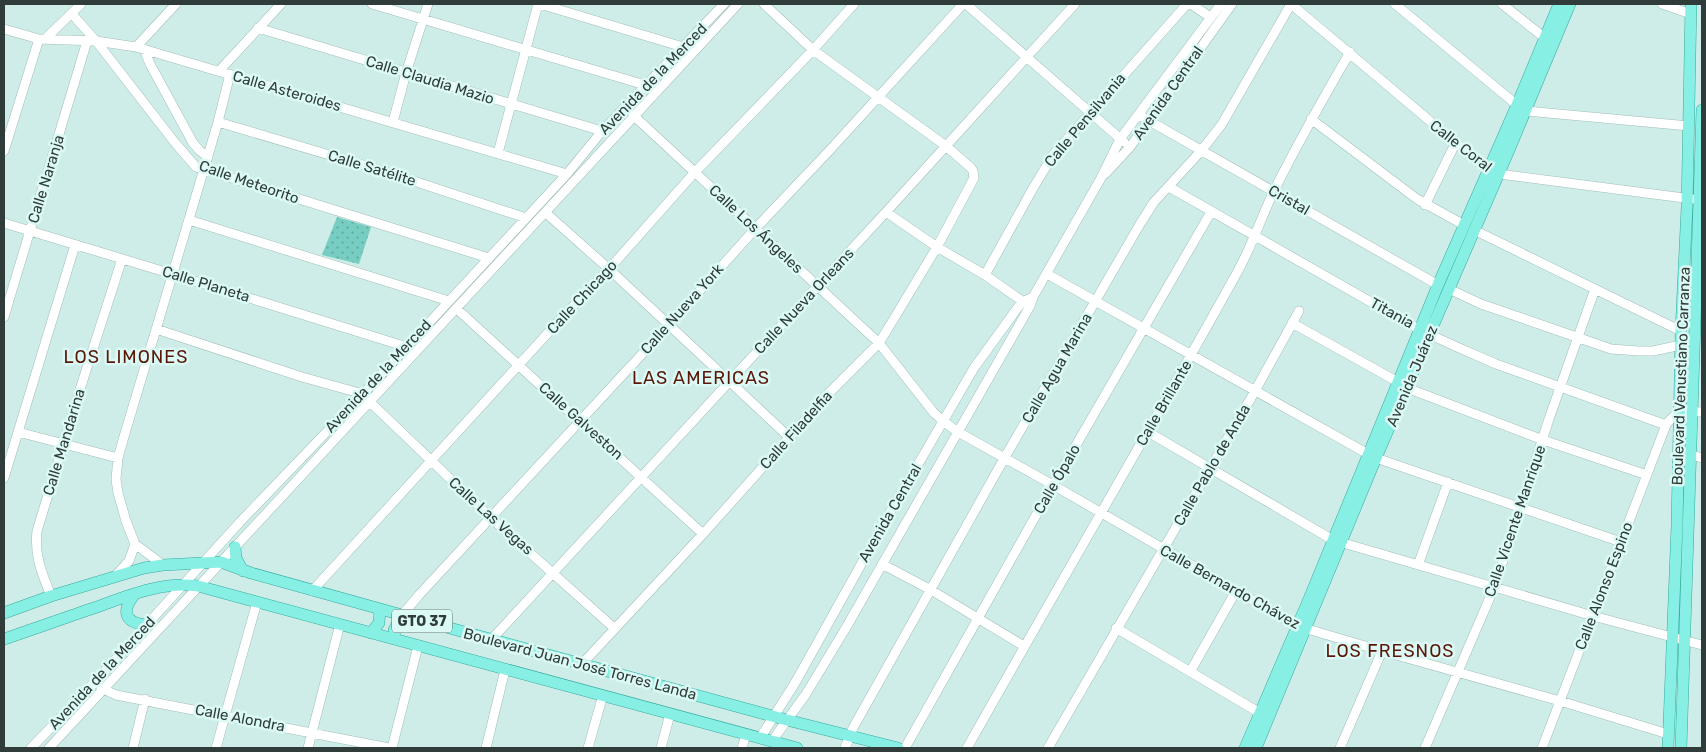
<svg xmlns="http://www.w3.org/2000/svg" width="1706" height="752" font-family="Rubik,sans-serif">
	<style>
		.park { fill: url(#park-dots) }
		.lines { fill: none; stroke-linecap: round; stroke-linejoin: round }
		.minor-casing { stroke: #a1beb9; stroke-width: 10 }
		.major-casing { stroke: #35aa9d; stroke-width: 12 }
		.minor { stroke: #fff; stroke-width: 9 }
		.major { stroke: #88efe4; stroke-width: 11 }
		.labels { text-anchor: middle; stroke-width: 5; stroke-linejoin: round; paint-order: stroke }
		.shield { fill: #dcfaf5; stroke: #647572; stroke-width: 1 }
		.shield-label { font-size: 14px; font-weight: bold; fill: #303c3a }
		.street-label { font-size: 15px; fill: #303c3a; stroke: #dcfaf5 }
		.quarter-label { font-size: 18px; letter-spacing: 1px; fill: #5a1708; stroke: #dcfaf5 }
	</style>
	<defs>
		<pattern id="park-dots" width="8" height="8" patternUnits="userSpaceOnUse" patternTransform="scale(1.25)"><rect width="8" height="8" fill="#77cdc1"/><path d="M2 2h.1M6 6h.1" fill="none" stroke="#62a89e" stroke-width="1.8" stroke-linecap="round"/></pattern>
	</defs>
	<rect width="100%" height="100%" fill="#cfede8"/>
	<path class="park" d="M 337,217 L 371,227 L 359,264 L 322,255 Z"/>
	<g class="lines">
		<g class="minor-casing">
			<path id="minor" d="M 372,4 L 645,85
				M 540,4 L 683,47
				M 966,4 L 1124,142
				M 1191,4 L 1210,17
				M 1395,4 L 1517,105
				M 1502,4 L 1545,38
				M 1662,4 L 1691,14
				M 72,14 L 96,41 L 176,144 L 196,167 L 489,258
				M 258,28 L 602,131
				M 4,29 L 39,39 L 96,41 L 136,47 L 567,174
				M 45,39 L 81,4
				M 136,47 L 176,4
				M 144,49 L 150,64 L 193,143 L 200,151 L 208,157
				M 219,71 L 281,4
				M 1526,111 L 1689,126
				M 633,115 L 879,343 L 934,413 L 943,421 L 958,432 L 1053,485 L 1297,626 L 1382,651 L 1560,701 L 1668,734
				M 1139,115 L 1438,285
				M 1311,119 L 1417,199 L 1464,225
				M 218,122 L 380,170 L 526,218
				M 393,122 L 406,73 L 428,4
				M 4,151 L 39,39
				M 498,153 L 538,4
				M 1105,174 L 1130,147 L 1232,4
				M 1169,187 L 1420,330 L 1457,347 L 1496,364 L 1666,425
				M 1425,205 L 1455,144
				M 886,212 L 937,247 L 985,275 L 1028,305
				M 546,213 L 609,269 L 789,437
				M 189,220 L 449,301
				M 4,223 L 172,274 L 407,347
				M 1474,230 L 1681,331
				M 1047,274 L 1368,454
				M 985,275 L 1032,190 L 1053,155 L 1187,4
				M 1449,289 L 1481,304 L 1611,349 L 1639,351 L 1653,351 L 1681,345
				M 457,309 L 703,534
				M 4,317 L 87,41
				M 1292,323 L 1398,382
				M 156,329 L 302,377 L 363,394
				M 1407,388 L 1543,440 L 1647,475
				M 370,402 L 490,517 L 614,628
				M 18,432 L 118,458
				M 1148,432 L 1333,540 L 1593,616 L 1702,645
				M 1692,455 L 1702,458
				M 1376,458 L 1621,542
				M 4,478 L 75,245
				M 882,564 L 931,590 L 1024,646
				M 163,565 L 135,544 L 126,521 L 118,493 L 116,479 L 118,458 L 123,440 L 218,122 L 230,74
				M 1418,565 L 1448,482
				M 116,575 L 129,561 L 135,544
				M 312,591 L 557,323 L 609,269 L 695,172 L 813,50 L 854,4
				M 51,596 C 42,574 34,555 37,531 L 82,383 L 122,259
				M 402,615 L 419,595 L 668,326 L 755,229 L 829,151 L 963,4
				M 1116,628 L 1260,713
				M 491,640 L 886,212 L 1075,4
				M 582,664 L 703,534 L 828,394 L 879,343 L 895,317 L 937,247 L 974,178 L 973,171 L 971,168 L 946,146 L 813,50 L 764,4
				M 1190,672 L 1236,591
				M 101,688 L 116,695 L 389,748
				M 760,738 L 795,683 L 888,516 L 974,368 L 1016,310 L 1022,302 L 1033,297
				M 772,741 L 806,694 L 847,626 L 1030,306 L 1033,297 L 1101,178 L 1120,139 L 1221,4
				M 31,748 L 94,683 L 240,522 L 363,394 L 567,174 L 602,131 L 724,4
				M 49,748 L 738,4
				M 133,748 L 145,699
				M 216,748 L 257,602
				M 308,748 L 340,624
				M 392,748 L 418,646
				M 486,748 L 505,670
				M 588,748 L 603,695
				M 661,748 L 670,714
				M 742,748 L 746,734
				M 845,748 L 853,728 L 1005,457 L 1140,224 L 1154,202 L 1201,151 L 1222,124 L 1291,4 L 1488,170 L 1499,174 L 1692,199
				M 905,748 L 1053,485 L 1211,212
				M 967,748 C 1057,588 1150,430 1239,269 C 1253,243 1262,215 1275,189 C 1298,142 1324,97 1350,52
				M 1048,748 L 1255,391 L 1299,311
				M 1340,748 L 1382,651
				M 1425,748 L 1494,588 L 1550,416 L 1595,289
				M 1542,748 L 1666,425 C 1676,410 1686,411 1702,412"/>
		</g>
		<g class="major-casing">
			<path id="major" d="M 235,547 L 236,558 L 243,571
				M 135,594 C 121,611 124,623 147,625
				M 4,613 L 51,596 L 144,568 L 163,565 L 221,562 L 251,573 L 402,615 L 787,720 L 898,748
				M 371,633 L 379,623 L 380,609
				M 4,639 C 34,629 64,618 94,608 C 127,596 162,581 198,586 L 797,748
				M 395,639 L 394,630 L 402,615
				M 1245,748 L 1309,599 L 1438,285 L 1517,105 L 1559,4
				M 1256,748 L 1376,458 L 1509,150 L 1570,4
				M 1668,748 L 1677,525 L 1681,331 L 1687,207 L 1691,4
				M 1681,748 L 1702,110"/>
		</g>
		<use href="#minor" class="minor"/>
		<use href="#major" class="major"/>
	</g>
	<g class="labels">
		<rect class="shield" x="392" y="609.5" width="60" height="23" rx="4"/>
		<g class="shield-label">
			<text x="422" y="626">GTO 37</text>
		</g>
		<g class="street-label">
			<text transform="translate(653 79) rotate(-46)" y="5">Avenida de la Merced</text>
			<text transform="translate(430 80) rotate(17)" y="5">Calle Claudia Mazio</text>
			<text transform="translate(287 91) rotate(16)" y="5">Calle Asteroides</text>
			<text transform="translate(1168 93) rotate(-55)" y="5">Avenida Central</text>
			<text transform="translate(1085 120) rotate(-50)" y="5">Calle Pensilvania</text>
			<text transform="translate(1461 146) rotate(38)" y="5">Calle Coral</text>
			<text transform="translate(372 168) rotate(17)" y="5">Calle Satélite</text>
			<text transform="translate(46 179) rotate(-73)" y="5">Calle Naranja</text>
			<text transform="translate(249 182) rotate(19)" y="5">Calle Meteorito</text>
			<text transform="translate(1289 200) rotate(30)" y="5">Cristal</text>
			<text transform="translate(756 229) rotate(43)" y="5">Calle Los Ángeles</text>
			<text transform="translate(206 284) rotate(17)" y="5">Calle Planeta</text>
			<text transform="translate(582 297) rotate(-47)" y="5">Calle Chicago</text>
			<text transform="translate(804 301) rotate(-47)" y="5">Calle Nueva Orleans</text>
			<text transform="translate(682 309) rotate(-48)" y="5">Calle Nueva York</text>
			<text transform="translate(1392 313) rotate(29)" y="5">Titania</text>
			<text transform="translate(1057 368) rotate(-60)" y="5">Calle Agua Marina</text>
			<text transform="translate(378 376) rotate(-47)" y="5">Avenida de la Merced</text>
			<text transform="translate(1412 376) rotate(-67)" y="5">Avenida Juárez</text>
			<text transform="translate(1681 376) rotate(-88)" y="5">Boulevard Venustiano Carranza</text>
			<text transform="translate(1164 403) rotate(-60)" y="5">Calle Brillante</text>
			<text transform="translate(581 421) rotate(42)" y="5">Calle Galveston</text>
			<text transform="translate(796 430) rotate(-48)" y="5">Calle Filadelfia</text>
			<text transform="translate(64 442) rotate(-73)" y="5">Calle Mandarina</text>
			<text transform="translate(1212 465) rotate(-60)" y="5">Calle Pablo de Anda</text>
			<text transform="translate(1057 479) rotate(-60)" y="5">Calle Ópalo</text>
			<text transform="translate(890 513) rotate(-60)" y="5">Avenida Central</text>
			<text transform="translate(491 516) rotate(42)" y="5">Calle Las Vegas</text>
			<text transform="translate(1515 521) rotate(-71)" y="5">Calle Vicente Manrique</text>
			<text transform="translate(1604 586) rotate(-69)" y="5">Calle Alonso Espino</text>
			<text transform="translate(1230 587) rotate(29)" y="5">Calle Bernardo Chávez</text>
			<text transform="translate(580 664) rotate(15)" y="5">Boulevard Juan José Torres Landa</text>
			<text transform="translate(102 673) rotate(-47)" y="5">Avenida de la Merced</text>
			<text transform="translate(240 718) rotate(11)" y="5">Calle Alondra</text>
		</g>
		<g class="quarter-label">
			<text x="126" y="363">LOS LIMONES</text>
			<text x="701" y="384">LAS AMERICAS</text>
			<text x="1390" y="657">LOS FRESNOS</text>
		</g>
	</g>
	<rect width="1706" height="752" fill="none" stroke="#303c3a" stroke-width="10"/>
</svg>
